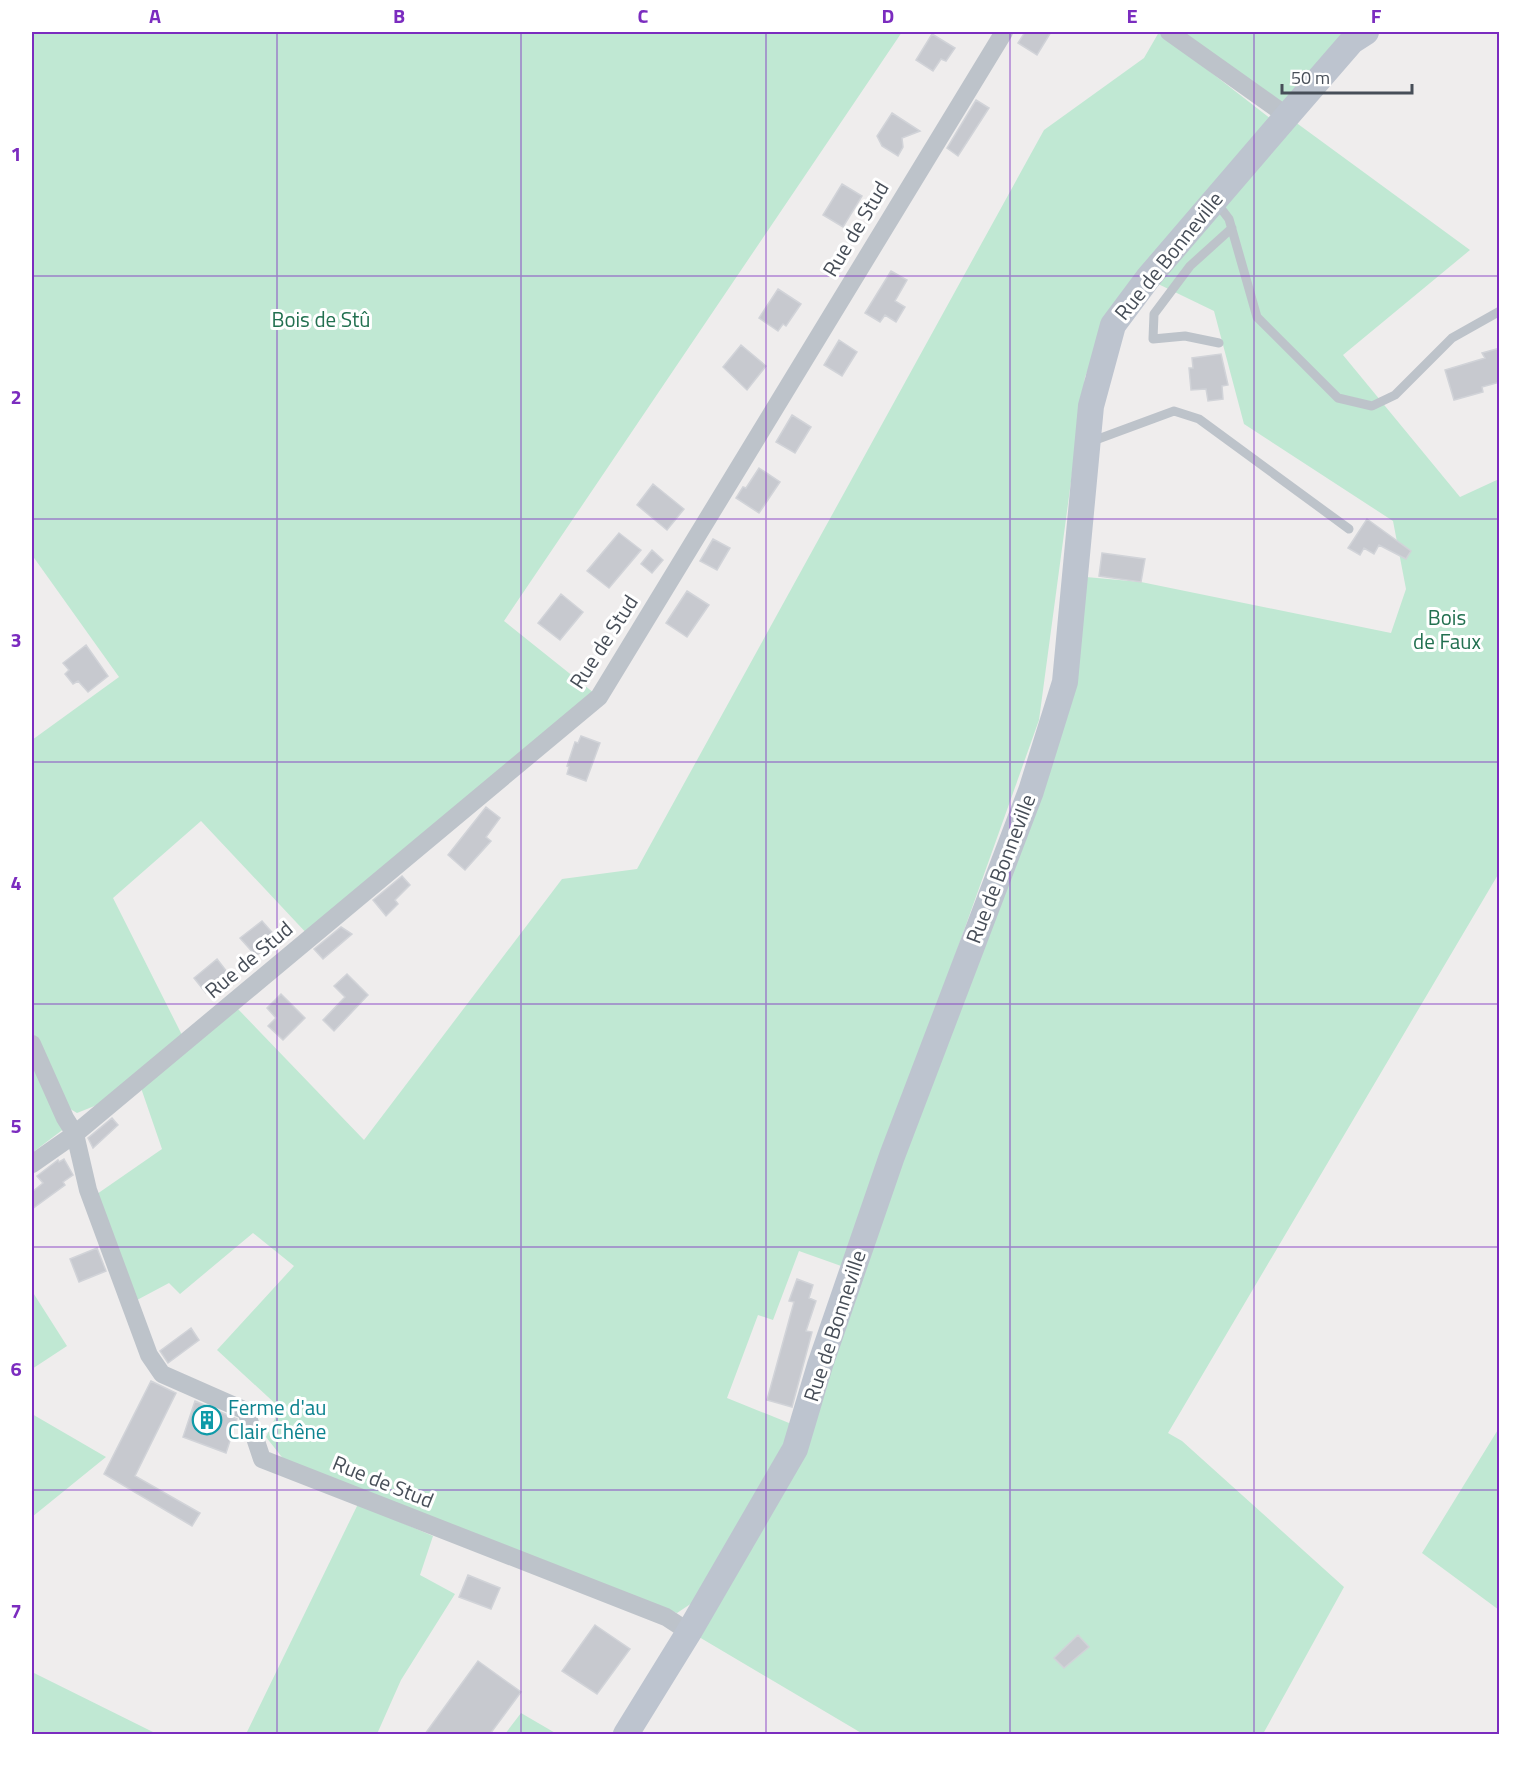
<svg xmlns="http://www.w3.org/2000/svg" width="1531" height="1766" font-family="'Titillium Web',sans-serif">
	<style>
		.green { fill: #c0e8d3 }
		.building { fill: #c7c9cf; stroke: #d1d3d8; stroke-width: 1.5 }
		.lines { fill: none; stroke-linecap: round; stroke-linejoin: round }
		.lane { stroke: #bdc3ca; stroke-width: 9 }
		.street { stroke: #bdc3ca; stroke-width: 18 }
		.secondary { stroke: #bdc4cf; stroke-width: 26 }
		.grid { fill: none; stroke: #7b2cbf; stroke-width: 1.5; stroke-opacity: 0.55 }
		.labels { text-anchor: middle; stroke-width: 6; stroke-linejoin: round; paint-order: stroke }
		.street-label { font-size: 21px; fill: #474e58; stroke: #fff }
		.park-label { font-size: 21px; fill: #227050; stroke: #fff }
		.culture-label { font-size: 21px; fill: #0d838f; stroke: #fff; text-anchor: start }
		.neatline { fill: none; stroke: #7b2cbf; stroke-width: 2 }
		.grid-label { font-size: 20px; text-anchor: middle; font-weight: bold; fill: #7b2cbf }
	</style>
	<rect width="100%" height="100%" fill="#efeded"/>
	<path class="green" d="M 32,32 L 902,32 L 504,621 L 599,697 L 311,938 L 201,821 L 113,898 L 184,1039 L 102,1103 L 77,1113 L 62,1104 L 32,1034 L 32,740 L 119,677 L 32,555 Z
		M 1159,32 L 1271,119 L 1115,305 L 1085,377 L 1039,720 L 844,1267 L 799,1251 L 773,1320 L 758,1315 L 727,1398 L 794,1425 L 695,1601 L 677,1613 L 368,1497 L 285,1461 L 266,1437 L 280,1408 L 217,1350 L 294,1266 L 253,1233 L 180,1294 L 169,1283 L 137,1300 L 97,1194 L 162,1149 L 141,1088 L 237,1008 L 364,1140 L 562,879 L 637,869 L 1044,130 L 1144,58 Z
		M 1180,32 L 1343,32 L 1352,41 L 1287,116 L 1470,250 L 1343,355 L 1460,497 L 1499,479 L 1499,873 L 1168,1433 L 1182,1441 L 1344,1587 L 1263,1734 L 863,1734 L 699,1637 L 827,1376 L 1031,791 L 1075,576 L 1141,582 L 1391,633 L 1406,589 L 1393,521 L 1244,424 L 1214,311 L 1154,282 L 1287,116 Z
		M 32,1056 L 65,1128 L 32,1153 Z
		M 32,1291 L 67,1346 L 32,1369 Z
		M 32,1414 L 106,1457 L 32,1517 Z
		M 1499,1428 L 1499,1610 L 1422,1553 Z
		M 358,1504 L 433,1536 L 420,1575 L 455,1594 L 401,1680 L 377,1734 L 246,1734 Z
		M 32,1672 L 157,1734 L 32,1734 Z
		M 521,1713 L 557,1734 L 505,1734 Z"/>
	<path class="building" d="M 1025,32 L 1051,32 L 1037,55 L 1018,43 Z
		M 932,34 L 955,48 L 946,61 L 941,59 L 933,71 L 916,60 Z
		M 976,100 L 989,108 L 958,156 L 947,148 Z
		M 892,113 L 920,131 L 902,138 L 903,147 L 898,156 L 882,146 L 877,136 Z
		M 842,184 L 862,196 L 843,227 L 823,215 Z
		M 891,271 L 907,280 L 895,301 L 905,307 L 896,322 L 885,315 L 880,322 L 865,313 Z
		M 778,289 L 801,304 L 786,326 L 783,324 L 778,331 L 759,318 Z
		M 839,340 L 857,352 L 842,376 L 824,365 Z
		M 741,345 L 766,366 L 747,390 L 723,367 Z
		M 1500,348 L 1500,382 L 1482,387 L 1483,392 L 1454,400 L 1445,370 L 1485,358 L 1482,353 Z
		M 1221,354 L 1228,385 L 1222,386 L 1223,399 L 1208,401 L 1206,389 L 1191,390 L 1189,368 L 1193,368 L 1192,358 Z
		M 792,415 L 811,427 L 795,453 L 776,442 Z
		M 759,468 L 780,482 L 759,513 L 736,498 L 743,487 L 746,488 Z
		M 653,484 L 684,509 L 667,530 L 637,505 Z
		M 1367,519 L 1411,551 L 1406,559 L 1379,545 L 1374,554 L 1364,548 L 1360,555 L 1348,548 Z
		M 619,533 L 641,550 L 609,588 L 587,571 Z
		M 713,539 L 730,548 L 717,570 L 700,561 Z
		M 652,550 L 663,560 L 652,573 L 641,564 Z
		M 1102,553 L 1145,559 L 1141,582 L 1099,576 Z
		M 687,591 L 709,605 L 687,637 L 666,623 Z
		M 561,594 L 583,612 L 560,640 L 538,623 Z
		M 86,645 L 108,676 L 88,692 L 78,681 L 73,684 L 65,674 L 69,670 L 63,663 Z
		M 581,736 L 600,743 L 586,781 L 567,774 L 569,767 L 567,766 L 575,742 L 578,743 Z
		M 486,807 L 500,818 L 486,837 L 491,841 L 465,870 L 448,855 Z
		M 402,876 L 410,885 L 395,900 L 398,904 L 386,916 L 373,900 Z
		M 262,921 L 277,938 L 256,956 L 240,938 Z
		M 341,927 L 352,934 L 323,959 L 314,949 Z
		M 217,959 L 231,977 L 206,993 L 194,978 Z
		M 347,974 L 368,995 L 334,1031 L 323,1020 L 345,997 L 334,986 Z
		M 281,994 L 305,1018 L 283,1040 L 268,1026 L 276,1018 L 267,1008 Z
		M 112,1118 L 118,1125 L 93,1148 L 88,1138 Z
		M 64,1159 L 73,1175 L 63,1182 L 65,1185 L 32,1209 L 32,1192 L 43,1183 L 37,1176 L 58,1160 L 59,1162 Z
		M 97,1248 L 106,1271 L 79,1282 L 70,1259 Z
		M 797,1279 L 813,1285 L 809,1298 L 816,1301 L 806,1331 L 812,1332 L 792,1407 L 767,1400 L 794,1302 L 789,1301 Z
		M 191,1328 L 199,1340 L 168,1363 L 160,1351 Z
		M 151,1381 L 176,1393 L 135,1476 L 200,1513 L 192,1526 L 104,1474 Z
		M 195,1401 L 237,1419 L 226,1453 L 183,1437 Z
		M 468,1575 L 500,1588 L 491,1609 L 459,1597 Z
		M 595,1625 L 630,1649 L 597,1694 L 562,1671 Z
		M 1078,1635 L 1089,1647 L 1064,1668 L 1054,1658 Z
		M 478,1661 L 521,1692 L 490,1734 L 425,1734 Z"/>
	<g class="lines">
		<path class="lane" d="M 1216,202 L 1229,219 L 1257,317 L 1338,398 L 1372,406 L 1395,395 L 1452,338 L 1500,311
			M 1219,343 L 1185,336 L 1153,339 L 1154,314 L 1190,266 L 1232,228
			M 1090,442 L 1174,411 L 1199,419 L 1349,529"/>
		<path class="street" d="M 1169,32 L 1287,116
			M 32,1044 L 65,1118 L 75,1134 L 88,1190 L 149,1355 L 162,1374 L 246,1411 L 262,1459 L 666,1617 L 689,1632
			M 32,1164 L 75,1134 L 599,697 L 1004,32"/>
		<path class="secondary" d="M 626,1734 L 689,1632 L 795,1449 L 820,1365 L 892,1156 L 1031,791 L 1065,682 L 1091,406 L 1113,325 L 1148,278 L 1287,116 L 1352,41 L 1366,32"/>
	</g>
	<path class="grid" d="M 277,32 L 277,1734M 521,32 L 521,1734M 766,32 L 766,1734M 1010,32 L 1010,1734M 1254,32 L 1254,1734M 32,276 L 1500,276M 32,519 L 1500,519M 32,762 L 1500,762M 32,1004 L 1500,1004M 32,1247 L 1500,1247M 32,1490 L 1500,1490"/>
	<defs>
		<g id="building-ring" transform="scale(1.5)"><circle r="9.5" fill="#fff" stroke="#0f9aa8" stroke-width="1.5"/><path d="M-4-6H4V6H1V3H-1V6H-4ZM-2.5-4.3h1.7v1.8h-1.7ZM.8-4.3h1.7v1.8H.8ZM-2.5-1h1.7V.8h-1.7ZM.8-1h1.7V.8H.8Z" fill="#0f9aa8"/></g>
	</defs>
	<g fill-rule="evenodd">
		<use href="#building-ring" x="207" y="1420"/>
	</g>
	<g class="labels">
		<g class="street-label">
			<text transform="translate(856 229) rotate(-59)" y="7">Rue de Stud</text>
			<text transform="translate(1169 256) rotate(-51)" y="7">Rue de Bonneville</text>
			<text transform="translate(604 642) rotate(-57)" y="7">Rue de Stud</text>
			<text transform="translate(1001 869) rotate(-69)" y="7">Rue de Bonneville</text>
			<text transform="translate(249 960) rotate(-40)" y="7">Rue de Stud</text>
			<text transform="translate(835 1326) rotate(-72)" y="7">Rue de Bonneville</text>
			<text transform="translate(383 1482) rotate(22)" y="7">Rue de Stud</text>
		</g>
		<g class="park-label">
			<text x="321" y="327">Bois de Stû</text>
			<text x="1447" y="625">Bois<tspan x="1447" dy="24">de Faux</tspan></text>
		</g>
		<g class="culture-label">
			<text x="228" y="1415">Ferme d'au<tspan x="228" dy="24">Clair Chêne</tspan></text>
		</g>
	</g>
	<rect width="1531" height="1766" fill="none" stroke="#ffffff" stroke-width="66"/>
	<path d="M1282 84v9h130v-9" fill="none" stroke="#474e58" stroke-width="3"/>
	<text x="1291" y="84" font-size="18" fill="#474e58" stroke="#ffffff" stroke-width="4.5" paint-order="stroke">50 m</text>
	<rect x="33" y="33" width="1465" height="1700" class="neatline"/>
	<g class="grid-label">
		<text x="155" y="23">A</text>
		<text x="399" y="23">B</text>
		<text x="643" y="23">C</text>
		<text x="888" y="23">D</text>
		<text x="1132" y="23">E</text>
		<text x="1376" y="23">F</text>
		<text x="16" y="161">1</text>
		<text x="16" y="404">2</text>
		<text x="16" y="647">3</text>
		<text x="16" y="890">4</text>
		<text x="16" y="1133">5</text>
		<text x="16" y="1376">6</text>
		<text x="16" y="1618">7</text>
	</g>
</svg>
